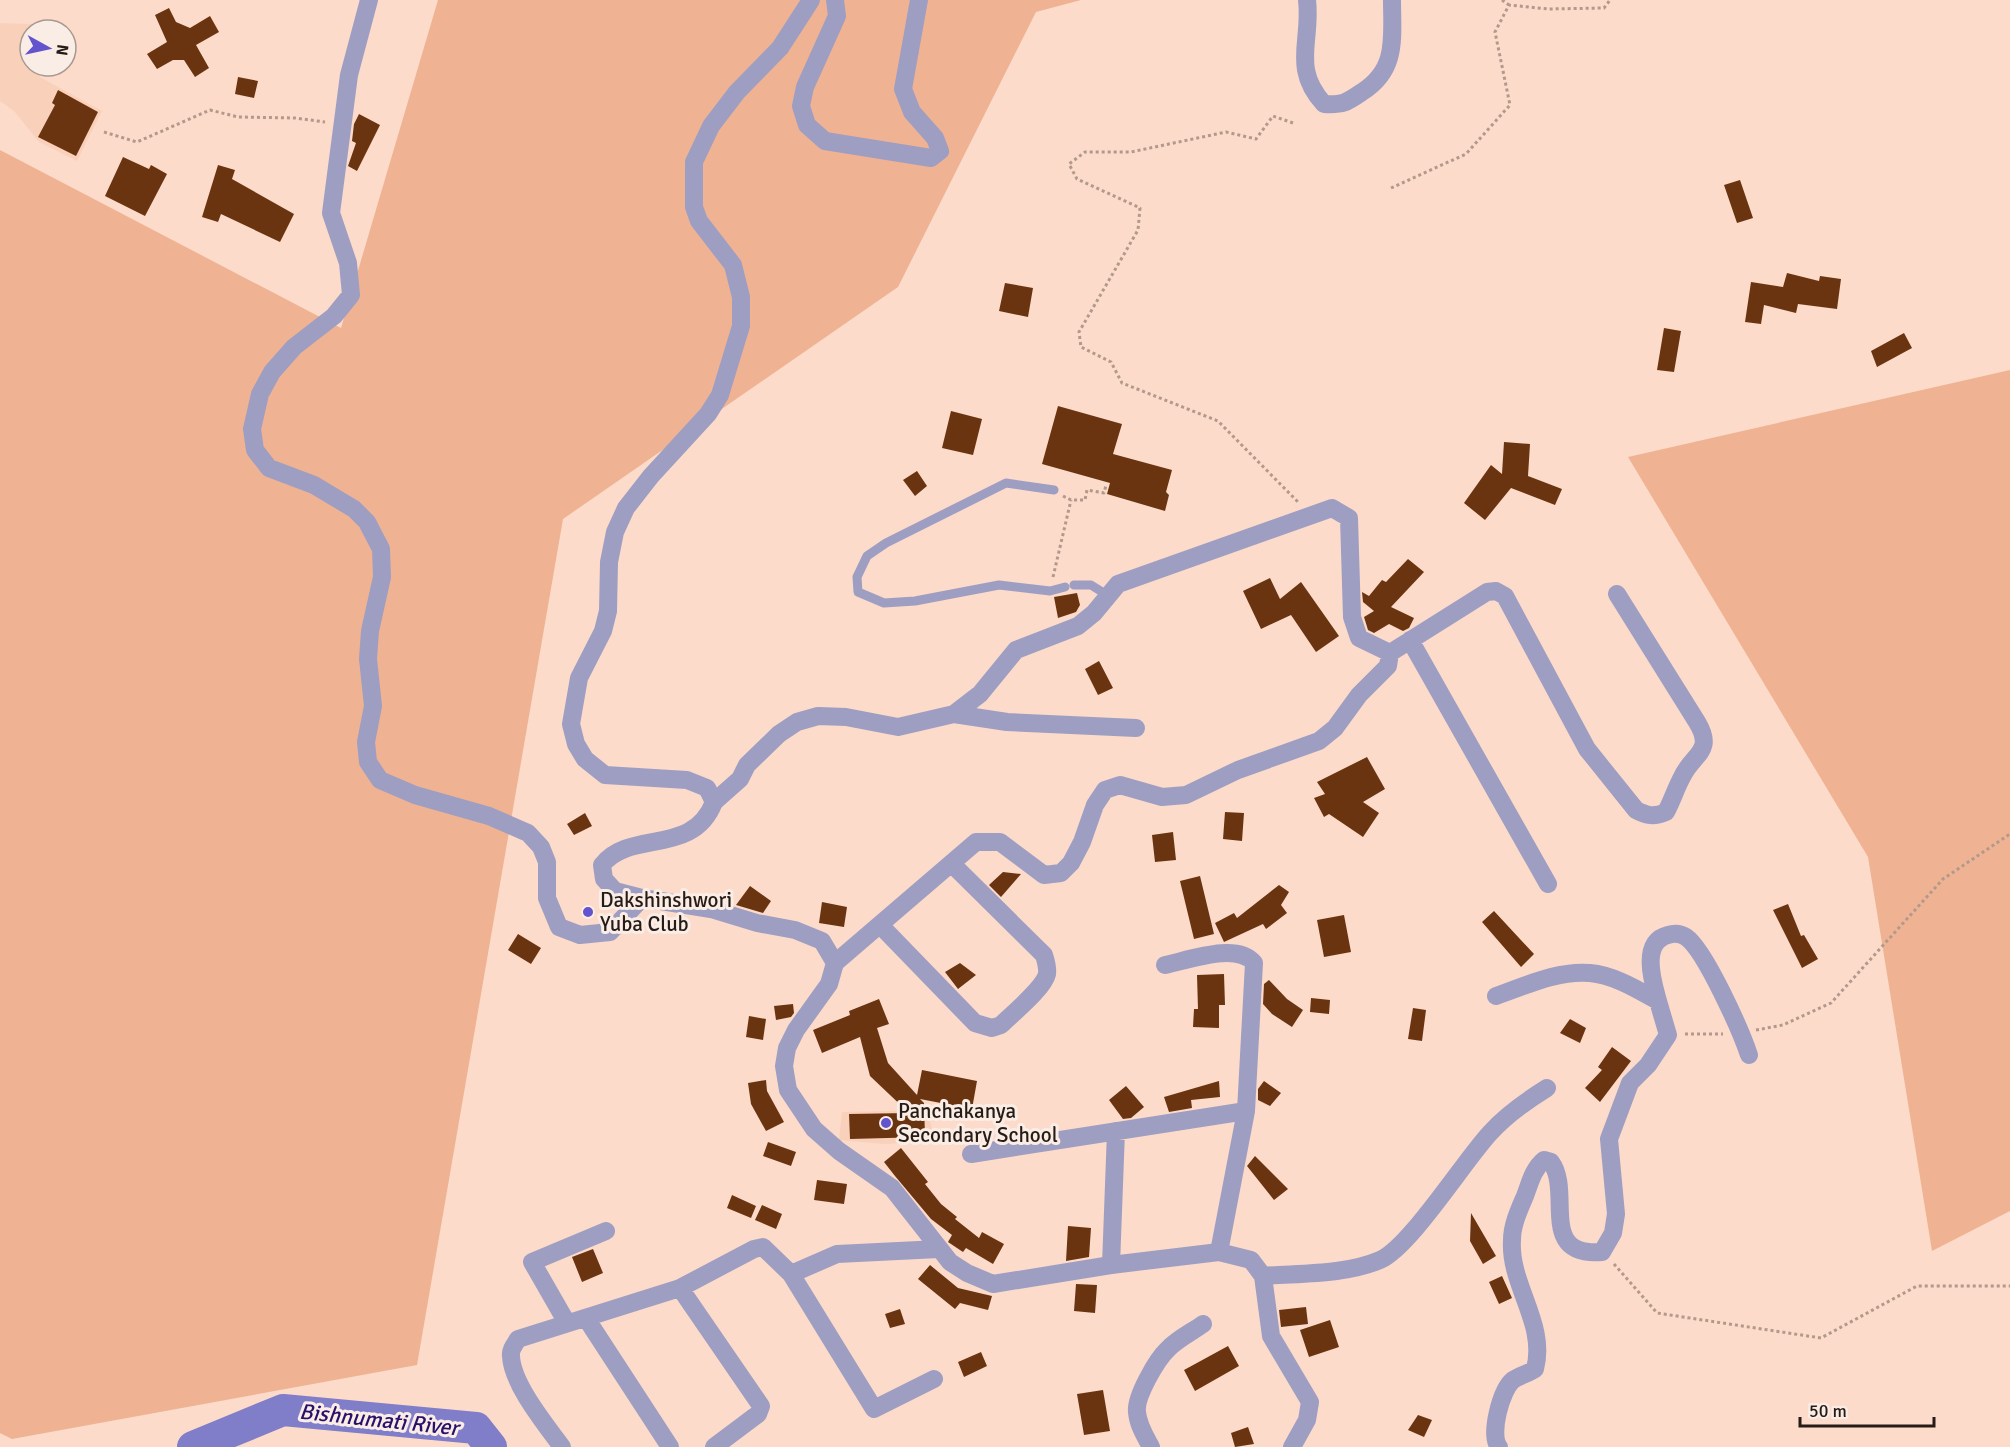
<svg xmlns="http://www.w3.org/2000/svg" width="2010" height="1447" font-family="Signika,sans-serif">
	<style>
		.built { fill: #f9d1bb }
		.green { fill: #efb393 }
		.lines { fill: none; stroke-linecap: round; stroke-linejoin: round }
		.river { stroke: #807dc9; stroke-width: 32 }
		.building { fill: #6b3411 }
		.path { stroke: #b2998b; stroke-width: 3; stroke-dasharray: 3 3; stroke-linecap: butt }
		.service { stroke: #9e9ec2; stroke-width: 9 }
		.minor { stroke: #9e9ec2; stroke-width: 18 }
		.tertiary { stroke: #9e9ec2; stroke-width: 18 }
		.poi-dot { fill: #6353cc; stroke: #faede6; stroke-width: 2 }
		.labels { text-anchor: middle; stroke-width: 6; stroke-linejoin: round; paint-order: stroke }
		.poi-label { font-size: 21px; fill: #271b15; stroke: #faede6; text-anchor: start }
		.water-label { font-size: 22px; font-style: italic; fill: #28106b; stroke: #faede6 }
	</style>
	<rect width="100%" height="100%" fill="#fcdbca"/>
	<path class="built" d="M 0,23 L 32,24 L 30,66 L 38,66 L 40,77 L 102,111 L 77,161 L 39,142 L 14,111 L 0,101 Z
		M 928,1110 L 933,1135 L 913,1143 L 883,1144 L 839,1140 L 842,1112 Z"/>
	<path class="green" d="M 438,0 L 1081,0 L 1036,12 L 898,287 L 563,519 L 417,1365 L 12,1439 L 0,1433 L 0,150 L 341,328 Z
		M 2010,370 L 2010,1211 L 1932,1251 L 1868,857 L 1628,457 Z"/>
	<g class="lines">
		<path class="river" d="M 193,1447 L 283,1410 L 476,1428 L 491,1447"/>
	</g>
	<path class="building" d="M 169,8 L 176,22 L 190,28 L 210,16 L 219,32 L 196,45 L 209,68 L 195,77 L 184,60 L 173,60 L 157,69 L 147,54 L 167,42 L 155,15 Z
		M 238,77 L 258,81 L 254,98 L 235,94 Z
		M 58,90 L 98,112 L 76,156 L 38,137 L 55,105 L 52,103 Z
		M 359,114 L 380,125 L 357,171 L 348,166 L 356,143 L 352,141 L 354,124 Z
		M 123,157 L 149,169 L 151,165 L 167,174 L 145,216 L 105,196 Z
		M 218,165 L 235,170 L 232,179 L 294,214 L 280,242 L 221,214 L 218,222 L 202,217 Z
		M 1740,180 L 1753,218 L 1737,223 L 1724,185 Z
		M 1787,273 L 1819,281 L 1820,276 L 1841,279 L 1837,309 L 1798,304 L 1796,313 L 1764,305 L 1761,324 L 1745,322 L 1751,282 L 1783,287 Z
		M 1005,283 L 1033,288 L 1028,317 L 999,311 Z
		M 1664,328 L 1681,331 L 1674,372 L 1657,370 Z
		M 1904,333 L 1912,348 L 1877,367 L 1871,351 Z
		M 1058,406 L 1122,424 L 1113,454 L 1172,470 L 1166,492 L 1169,495 L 1165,511 L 1107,494 L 1110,483 L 1042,464 Z
		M 951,411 L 982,419 L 973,455 L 942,448 Z
		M 1504,442 L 1530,444 L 1528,476 L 1562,489 L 1555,505 L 1511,488 L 1485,520 L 1464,503 L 1491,465 L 1502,474 Z
		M 917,471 L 927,486 L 915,496 L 903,480 Z
		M 1408,559 L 1424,572 L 1391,607 L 1414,618 L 1409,628 L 1403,631 L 1389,624 L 1374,633 L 1368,630 L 1364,617 L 1374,611 L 1363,602 L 1362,592 L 1369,596 L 1382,580 L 1386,582 Z
		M 1270,578 L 1280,599 L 1301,582 L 1339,636 L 1316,652 L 1291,615 L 1261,629 L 1243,591 Z
		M 1077,593 L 1080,605 L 1076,612 L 1058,618 L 1054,597 Z
		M 1099,661 L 1113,688 L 1098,695 L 1085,669 Z
		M 1367,757 L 1385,789 L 1363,802 L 1379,813 L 1363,837 L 1329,814 L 1324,817 L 1314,798 L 1325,794 L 1317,782 Z
		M 1225,812 L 1244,813 L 1242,841 L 1223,839 Z
		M 585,813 L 592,826 L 574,835 L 567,824 Z
		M 1173,832 L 1176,860 L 1155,862 L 1152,835 Z
		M 1003,872 L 1021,874 L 1001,897 L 989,885 Z
		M 1200,876 L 1214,934 L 1194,939 L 1180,881 Z
		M 1279,885 L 1289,892 L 1281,905 L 1287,913 L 1266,929 L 1263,924 L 1224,942 L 1215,923 L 1234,913 L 1237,918 Z
		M 750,886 L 771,901 L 763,913 L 736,905 Z
		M 822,902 L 847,907 L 844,927 L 819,923 Z
		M 1788,904 L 1801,936 L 1804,935 L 1818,959 L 1802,968 L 1773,910 Z
		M 1494,911 L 1534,954 L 1521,967 L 1482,922 Z
		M 1344,915 L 1351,952 L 1324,957 L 1317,920 Z
		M 518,934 L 541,948 L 531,964 L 508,950 Z
		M 960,963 L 976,975 L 958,989 L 945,972 Z
		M 1224,974 L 1225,1005 L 1219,1005 L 1219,1028 L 1193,1027 L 1194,1009 L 1198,1009 L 1197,975 Z
		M 1269,980 L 1287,999 L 1303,1010 L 1292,1027 L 1272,1014 L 1263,1004 L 1264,984 Z
		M 1311,998 L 1330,1000 L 1329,1014 L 1310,1012 Z
		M 879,999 L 889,1024 L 877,1028 L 888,1063 L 917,1095 L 922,1070 L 977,1081 L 972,1109 L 920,1099 L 924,1103 L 925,1137 L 850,1139 L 849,1114 L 909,1113 L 870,1076 L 860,1037 L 822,1053 L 813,1030 L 850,1015 L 849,1011 Z
		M 793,1004 L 794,1013 L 791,1017 L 776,1020 L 774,1006 Z
		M 1413,1008 L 1426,1010 L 1422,1041 L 1408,1039 Z
		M 749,1016 L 766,1019 L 763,1040 L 746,1037 Z
		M 1570,1019 L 1586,1028 L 1580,1043 L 1560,1033 Z
		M 1612,1047 L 1631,1061 L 1600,1102 L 1585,1088 L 1602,1070 L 1598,1067 Z
		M 766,1080 L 767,1091 L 784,1122 L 766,1131 L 751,1104 L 748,1083 Z
		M 1219,1081 L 1220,1097 L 1191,1100 L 1192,1108 L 1169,1112 L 1164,1097 Z
		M 1264,1081 L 1281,1093 L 1270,1106 L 1258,1100 L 1258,1089 Z
		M 1126,1086 L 1144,1107 L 1131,1118 L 1123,1119 L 1109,1100 Z
		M 768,1142 L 796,1152 L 791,1166 L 763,1156 Z
		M 901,1148 L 928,1182 L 925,1184 L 941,1204 L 957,1217 L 955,1219 L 979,1238 L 982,1232 L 1004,1244 L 993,1264 L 966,1248 L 963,1252 L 948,1242 L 952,1235 L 931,1219 L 895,1176 L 884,1162 Z
		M 1255,1156 L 1288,1189 L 1274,1200 L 1247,1166 Z
		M 817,1180 L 847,1184 L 844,1204 L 814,1200 Z
		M 732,1195 L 756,1206 L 751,1218 L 727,1208 Z
		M 762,1205 L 782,1214 L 776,1229 L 755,1220 Z
		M 1471,1213 L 1496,1256 L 1483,1264 L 1470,1241 Z
		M 1068,1226 L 1091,1228 L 1089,1257 L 1066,1261 Z
		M 593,1249 L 603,1273 L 582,1282 L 572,1257 Z
		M 930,1265 L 958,1288 L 992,1296 L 988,1310 L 960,1303 L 955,1309 L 918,1279 Z
		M 1502,1276 L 1512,1298 L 1499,1304 L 1489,1282 Z
		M 1076,1284 L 1097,1285 L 1095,1313 L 1074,1311 Z
		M 1306,1307 L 1308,1324 L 1281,1327 L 1279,1310 Z
		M 900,1309 L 905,1324 L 890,1328 L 885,1314 Z
		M 1330,1320 L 1339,1347 L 1309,1357 L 1300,1330 Z
		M 1228,1346 L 1239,1366 L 1195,1391 L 1184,1370 Z
		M 981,1352 L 987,1366 L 964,1377 L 958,1362 Z
		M 1103,1390 L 1110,1431 L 1084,1435 L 1077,1394 Z
		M 1418,1415 L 1432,1420 L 1424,1437 L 1408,1430 Z
		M 1248,1427 L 1254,1444 L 1235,1447 L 1231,1433 Z"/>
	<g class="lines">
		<path class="path" d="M 1502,0 L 1509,5
			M 1293,123 L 1273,116 L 1256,139 L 1226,132 L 1131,152 L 1085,152 L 1069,164 L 1077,179 L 1140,208 L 1138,230 L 1079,332 L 1081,347 L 1111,362 L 1122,383 L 1218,421 L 1298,502
			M 104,132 L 137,142 L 210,110 L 238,117 L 295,118 L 325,122
			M 1391,188 L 1466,154 L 1510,105 L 1495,32 L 1509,5 L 1548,9 L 1604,8 L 1610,0
			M 1063,496 L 1071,500 L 1085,500 L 1087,490 L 1104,493 L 1106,485
			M 1053,577 L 1071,500
			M 1756,1030 L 1783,1025 L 1831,1003 L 1943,879 L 2010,834
			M 1685,1034 L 1723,1034
			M 1614,1264 L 1657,1313 L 1821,1338 L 1917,1286 L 2010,1286"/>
		<path class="service" d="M 1054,490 L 1006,483 L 886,543 L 867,556 L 857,577 L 858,592 L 884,603 L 915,601 L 999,585 L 1050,591 L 1065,587
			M 1074,585 L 1091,585 L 1107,595"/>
		<path class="minor" d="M 369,0 L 349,75 L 331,213 L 348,263 L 351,295 L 334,316 L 294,347 L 272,372 L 260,394 L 252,429 L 255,450 L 269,468 L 314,485 L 354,509 L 367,522 L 381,549 L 382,577 L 370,631 L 368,659 L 373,706 L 366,742 L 368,762 L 380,780 L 415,795 L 489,816 L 528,833 L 541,847 L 547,862 L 547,898 L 559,927 L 580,935 L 610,932 L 642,898
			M 1410,640 L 1548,884
			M 1390,653 L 1487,592 L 1496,591 L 1505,596 L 1587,749 L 1636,810 C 1647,816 1654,817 1666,812 C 1672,801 1676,788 1682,777 C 1693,753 1715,752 1697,722 L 1617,594
			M 954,714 L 1007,722 L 1136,728
			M 714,802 L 740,779 L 747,765 L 779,734 L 797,722 L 818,716 L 846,717 L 898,727 L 954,714 L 980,694 L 1016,650 L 1078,626 L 1094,613 L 1118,584 L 1332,508 L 1349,518 L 1352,617 L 1359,638 L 1390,653 L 1388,666 L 1359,695 L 1335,728 L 1319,741 L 1238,770 L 1186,795 L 1162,797 L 1120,785 L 1105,790 L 1095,805 L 1082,842 L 1071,863 L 1061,873 L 1044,875 L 1000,842 L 976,842 L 835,963
			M 881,926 L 975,1023 L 992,1028 L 1001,1025 C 1012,1014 1044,988 1047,974 C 1048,967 1046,962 1044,955 L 952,864
			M 1165,965 C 1189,960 1237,942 1254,963 L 1246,1111 L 1219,1252
			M 1496,996 C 1525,986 1558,970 1590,973 C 1614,975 1638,990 1658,1001 L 1668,1035 L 1648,1065 L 1630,1083 L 1609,1139 L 1616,1214 L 1613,1233 L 1602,1252 C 1537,1257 1573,1192 1551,1162 L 1544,1160 C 1533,1169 1530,1183 1525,1196 C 1519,1210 1512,1225 1512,1240 C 1509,1285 1547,1323 1535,1369 C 1529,1373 1519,1376 1513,1380 C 1501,1390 1489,1435 1499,1447
			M 1658,1001 C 1653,983 1640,942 1668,935 C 1674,933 1680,933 1686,937 C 1705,950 1741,1031 1749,1055
			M 971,1154 L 1246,1111
			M 1111,1265 L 1116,1131
			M 791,1274 L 874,1409 L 934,1379
			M 1263,1276 C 1300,1273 1345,1275 1380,1260 C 1410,1247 1464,1161 1490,1133 C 1507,1114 1526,1101 1547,1088
			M 680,1288 L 761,1406 L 758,1414 L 714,1447
			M 586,1318 L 670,1447
			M 567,1323 L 532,1262 L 606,1231
			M 562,1447 C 546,1425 512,1384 511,1356 C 510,1350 515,1344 518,1339 L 680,1288 L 754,1249 L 763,1247 L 791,1274 L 837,1254 L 939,1249
			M 1151,1447 C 1145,1436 1138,1425 1137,1412 C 1135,1397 1157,1359 1168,1349 C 1177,1339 1192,1332 1203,1324"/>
		<path class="tertiary" d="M 811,0 L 780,48 L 737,92 L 711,126 L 694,162 L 694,207 L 699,221 L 733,265 L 741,297 L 741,326 L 720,395 L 708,414 L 651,476 L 626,508 L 615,532 L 609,562 L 608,611 L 603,631 L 579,678 L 571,724 L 576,744 L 585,759 L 605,775 L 687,780 L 707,788 L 714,802 C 693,857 630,829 602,865 L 604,879 L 615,891 L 642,898 L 711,909 L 757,923 L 795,930 L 822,941 L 835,963 L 829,984 L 796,1030 L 787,1048 L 784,1066 L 788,1090 L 814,1129 L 839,1151 L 892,1188 L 950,1262 L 967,1273 L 993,1284 L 1111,1265 L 1219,1252 L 1251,1260 L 1263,1276 L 1271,1336 L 1310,1402 L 1307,1420 L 1292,1447
			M 835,0 L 837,16 L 805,87 L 801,106 L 807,125 L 825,141 L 931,158 L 940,151 L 935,138 L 912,112 L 903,89 L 919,0
			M 1307,0 C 1312,41 1291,68 1324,104 C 1343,105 1346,103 1362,92 C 1398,69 1392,38 1392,0"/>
	</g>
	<g class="poi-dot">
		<circle cx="588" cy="912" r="6"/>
		<circle cx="886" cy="1123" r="6"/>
	</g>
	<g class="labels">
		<g class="poi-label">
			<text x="600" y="907">Dakshinshwori<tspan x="600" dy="24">Yuba Club</tspan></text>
			<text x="898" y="1118">Panchakanya<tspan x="898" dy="24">Secondary School</tspan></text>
		</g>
		<g class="water-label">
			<text transform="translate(379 1419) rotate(6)" y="8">Bishnumati River</text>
		</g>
	</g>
	<g transform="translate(48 48) rotate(98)"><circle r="28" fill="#faede6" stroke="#a69992" stroke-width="1.5"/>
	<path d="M0-4.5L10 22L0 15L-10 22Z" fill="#6353cc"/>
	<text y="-9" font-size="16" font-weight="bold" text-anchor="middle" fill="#271b15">N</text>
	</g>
	<path d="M1800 1417v9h134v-9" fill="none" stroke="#271b15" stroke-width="3"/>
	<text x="1809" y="1417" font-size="18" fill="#271b15" stroke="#faede6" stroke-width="4.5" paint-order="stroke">50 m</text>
</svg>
